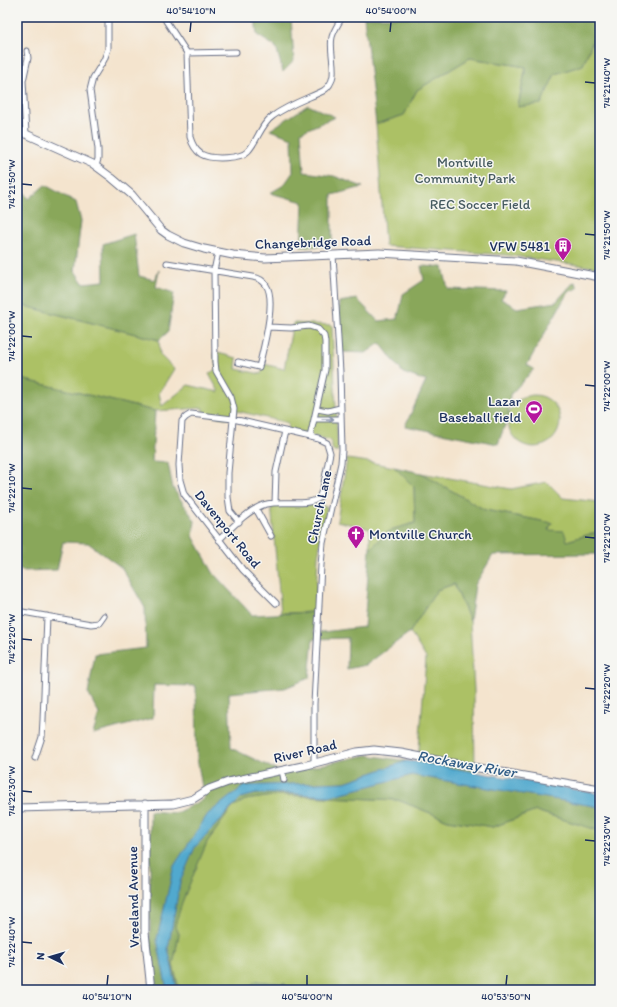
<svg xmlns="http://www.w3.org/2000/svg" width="617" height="1007" font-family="Itim,sans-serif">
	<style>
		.green { fill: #acc165; stroke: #647862 }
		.forest { fill: #89a75a; stroke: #526b5c }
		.water { fill: #51a9ce; stroke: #366c96 }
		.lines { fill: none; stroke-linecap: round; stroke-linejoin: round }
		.street-casing { stroke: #676e85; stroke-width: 7 }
		.secondary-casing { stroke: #676e85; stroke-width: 9 }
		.street { stroke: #fff; stroke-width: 5 }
		.secondary { stroke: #fff; stroke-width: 7 }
		.oneway { stroke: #8d97ae }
		.ticks { fill: none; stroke: #1b2f5e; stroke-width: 1.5 }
		.labels { text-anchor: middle; stroke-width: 3; stroke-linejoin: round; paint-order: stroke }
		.park-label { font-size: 14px; fill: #465b60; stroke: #f6f6f2 }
		.street-label { font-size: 14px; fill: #1b2f5e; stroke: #f6f6f2 }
		.poi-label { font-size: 14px; fill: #1b2f5e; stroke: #f6f6f2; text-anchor: end }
		.water-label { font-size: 15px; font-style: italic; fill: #2e5a85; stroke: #f6f6f2 }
		.neatline { fill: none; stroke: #1b2f5e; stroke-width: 1.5 }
		.ticks-label { font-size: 10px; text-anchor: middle; fill: #1b2f5e }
	</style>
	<rect width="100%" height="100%" fill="#f6f6f2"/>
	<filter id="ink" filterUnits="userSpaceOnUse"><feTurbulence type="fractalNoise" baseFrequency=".025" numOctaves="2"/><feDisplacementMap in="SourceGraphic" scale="8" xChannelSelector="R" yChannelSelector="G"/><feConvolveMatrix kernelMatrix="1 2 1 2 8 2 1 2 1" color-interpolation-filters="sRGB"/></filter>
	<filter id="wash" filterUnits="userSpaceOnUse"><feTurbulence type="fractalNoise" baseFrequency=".012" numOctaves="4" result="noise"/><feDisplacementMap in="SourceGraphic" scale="16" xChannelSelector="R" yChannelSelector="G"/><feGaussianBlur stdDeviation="0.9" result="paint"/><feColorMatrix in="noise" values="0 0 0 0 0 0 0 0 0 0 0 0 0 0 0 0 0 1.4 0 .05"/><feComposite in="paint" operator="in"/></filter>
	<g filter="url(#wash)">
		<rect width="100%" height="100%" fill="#f4e4ce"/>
		<path class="green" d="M 600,29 L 600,268 L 506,255 L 385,246 L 376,124 L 404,115 L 417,90 L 470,58 L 526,67 L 518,106 L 541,104 L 555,74 L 583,65 L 596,33 Z
			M 17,304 L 159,340 L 160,355 L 174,369 L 159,393 L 162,406 L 188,385 L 219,392 L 209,374 L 216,369 L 214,352 L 237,358 L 236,369 L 261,374 L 264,364 L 284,369 L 293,323 L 332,325 L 338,451 L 333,451 L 330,440 L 287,430 L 288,423 L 233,410 L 231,419 L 203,414 L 203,408 L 155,411 L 17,378 Z
			M508 421a26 26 0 1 1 52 0a26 26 0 1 1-52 0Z
			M 347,459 L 369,462 L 394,467 L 414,487 L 415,523 L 390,530 L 370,549 L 370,529 L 337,521 Z
			M 421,473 L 511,489 L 547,482 L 563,498 L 600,502 L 600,531 L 567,541 L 548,530 L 552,523 L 485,510 Z
			M 271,505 L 319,505 L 327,507 L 318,556 L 315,612 L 281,613 Z
			M 454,584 L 470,621 L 474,690 L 475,772 L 418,762 L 426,658 L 410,632 L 437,590 Z
			M 279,795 L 398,800 L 448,820 L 493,827 L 536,811 L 600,831 L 600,990 L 290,990 L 285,984 L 256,981 L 245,990 L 166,990 L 179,989 L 173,965 L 179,934 L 175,925 L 183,899 L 207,842 L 232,808 L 245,800 Z"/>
		<path class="forest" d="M 255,17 L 291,17 L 294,61 L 283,72 L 276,47 L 257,35 Z
			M 364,17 L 600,17 L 600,29 L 596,33 L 583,65 L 555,74 L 541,104 L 518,107 L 526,67 L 470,58 L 417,90 L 404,115 L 376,124 Z
			M 308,105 L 335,117 L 301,132 L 304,172 L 334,176 L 363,187 L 332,195 L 332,246 L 301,247 L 303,202 L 270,193 L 284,185 L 293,172 L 292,138 L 270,130 Z
			M 17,181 L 29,199 L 45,185 L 76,202 L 81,221 L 75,271 L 83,283 L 104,281 L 103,244 L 134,234 L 139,276 L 155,280 L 159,270 L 156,287 L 174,293 L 168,332 L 159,340 L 17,304 Z
			M 421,266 L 443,267 L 448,289 L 506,291 L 501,299 L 517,308 L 556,302 L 574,282 L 576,283 L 578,288 L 568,292 L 527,365 L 534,369 L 510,395 L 508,417 L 498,444 L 405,426 L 426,381 L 403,373 L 380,343 L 366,353 L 341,352 L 339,302 L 357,299 L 378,321 L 397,319 L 400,309 L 403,294 L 424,280 Z
			M 17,378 L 155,411 L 152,462 L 168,463 L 173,488 L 195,521 L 193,536 L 214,574 L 252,615 L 315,612 L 314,633 L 364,627 L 370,549 L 390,530 L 415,523 L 414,487 L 394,467 L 421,473 L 485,510 L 552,523 L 548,530 L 564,531 L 567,541 L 600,531 L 600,554 L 493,555 L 475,585 L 470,621 L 454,584 L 437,590 L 410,632 L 366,665 L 347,669 L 348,638 L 313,639 L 309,678 L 285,688 L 229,693 L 231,748 L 283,773 L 367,755 L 407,761 L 345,782 L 244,786 L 208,814 L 174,866 L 157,939 L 167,990 L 157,990 L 150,938 L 150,811 L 176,813 L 204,799 L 197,758 L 196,686 L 154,685 L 153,718 L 93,734 L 99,714 L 88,693 L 95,654 L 146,648 L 145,608 L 122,568 L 88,543 L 63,542 L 57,570 L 22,571 L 17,568 Z
			M 412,775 L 600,807 L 600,831 L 536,811 L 493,827 L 448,820 L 398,800 L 279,795 L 245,800 L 232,808 L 207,842 L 183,900 L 175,925 L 179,934 L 173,965 L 179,989 L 177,990 L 168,949 L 180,882 L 195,847 L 241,798 L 256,794 L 284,793 L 330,796 Z
			M 256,981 L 285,984 L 290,990 L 245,990 Z"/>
		<path class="water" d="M 407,761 L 418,762 L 600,794 L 600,807 L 412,775 L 330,796 L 284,793 L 256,794 L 241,798 L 195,847 L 180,882 L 168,949 L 177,990 L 167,990 L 157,939 L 174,866 L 208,814 L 244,786 L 345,782 Z"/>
	</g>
	<g filter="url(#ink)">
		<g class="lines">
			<g class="street-casing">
				<path id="street" d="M 164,17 L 166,21 L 187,53 L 190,137 C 192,144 195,150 201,154 C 211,160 241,159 248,151 C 258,140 261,124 273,116 C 288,105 306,99 323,91 C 342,79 328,55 332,37 C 334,30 339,23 342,17
					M 187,53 L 236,52
					M 26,134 L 23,81 L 28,58 L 27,51
					M 96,166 L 98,159 L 98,149 L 90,90 L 93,78 L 104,60 L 108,49 L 108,17
					M 218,252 L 214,271 L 215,362 L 216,371 L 231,397 L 234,409 L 228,473 L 228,497 L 230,511 L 239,522
					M 167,263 L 253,277 C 258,278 263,280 266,285 C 277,300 263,349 259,367 L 238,362
					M 268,327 L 291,328 L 309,326 L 318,329 L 324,336 L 325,342 L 325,370 L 310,437
					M 317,409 L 328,411 L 340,408
					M 314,419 L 341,419
					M 275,503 L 276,472 L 285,431
					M 256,509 L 271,536
					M 219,540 C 230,529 251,507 267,504 C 282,500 307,507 319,498 L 323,488 L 330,453 L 327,443 L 319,439 L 233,419 L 191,414 L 186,417 L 182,421 L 179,465 L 180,480 L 184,494 L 243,570 L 276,603
					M 17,611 L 91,624 L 99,623 L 104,616
					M 35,758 L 42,737 L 43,720 L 47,616
					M 314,764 L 314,704 L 321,565 L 323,543 L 341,463 L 342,450 L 340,372 L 333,255
					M 282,770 L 284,780
					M 445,990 L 460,988 L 466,990"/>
			</g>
			<g class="secondary-casing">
				<path id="secondary" d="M 17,130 L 93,164 L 112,178 L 132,195 L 161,230 L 168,235 L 184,243 L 204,249 L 233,255 L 265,258 L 379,253 L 516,261 L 600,277
					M 145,804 L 145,932 L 151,990
					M 17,808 L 173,804 L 193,799 L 209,789 L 228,782 L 307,765 L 357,752 L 374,750 L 401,753 L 473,767 L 600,789"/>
			</g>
			<use href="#street" class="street"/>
			<use href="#secondary" class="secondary"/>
		</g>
		<defs><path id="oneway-shaft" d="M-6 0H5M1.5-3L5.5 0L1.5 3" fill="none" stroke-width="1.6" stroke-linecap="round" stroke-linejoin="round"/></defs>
		<use class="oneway" href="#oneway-shaft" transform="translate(328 419)"/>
	</g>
	<path class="ticks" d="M 190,32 L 191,22M 390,32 L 391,22M 585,82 L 595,83M 22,184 L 32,185M 585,234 L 595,235M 22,336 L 32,337M 585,385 L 595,386M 22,488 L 32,489M 585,537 L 595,538M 22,639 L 32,640M 585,688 L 595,689M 22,791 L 32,792M 585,840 L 595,841M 22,942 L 32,943M 107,985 L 108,975M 307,985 L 307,975M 506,985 L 507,975"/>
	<defs>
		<g id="building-pin" transform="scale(0.9)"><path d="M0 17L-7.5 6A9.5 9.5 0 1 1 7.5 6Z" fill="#b5179e" stroke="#f6f6f2"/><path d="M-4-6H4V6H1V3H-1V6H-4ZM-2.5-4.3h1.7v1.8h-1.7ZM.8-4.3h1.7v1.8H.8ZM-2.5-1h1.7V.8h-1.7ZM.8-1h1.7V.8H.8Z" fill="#fff"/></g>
		<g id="stadium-pin" transform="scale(0.9)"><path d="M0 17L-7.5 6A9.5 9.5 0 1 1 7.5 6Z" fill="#b5179e" stroke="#f6f6f2"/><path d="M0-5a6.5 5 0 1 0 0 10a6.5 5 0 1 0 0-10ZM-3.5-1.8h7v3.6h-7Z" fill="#fff"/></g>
		<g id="church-pin" transform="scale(0.9)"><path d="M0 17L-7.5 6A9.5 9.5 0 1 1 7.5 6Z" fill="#b5179e" stroke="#f6f6f2"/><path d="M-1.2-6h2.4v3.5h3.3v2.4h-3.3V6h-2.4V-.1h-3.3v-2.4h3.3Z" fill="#fff"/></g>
	</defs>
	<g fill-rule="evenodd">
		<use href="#building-pin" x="563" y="246"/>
		<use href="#stadium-pin" x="534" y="409"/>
		<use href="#church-pin" x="356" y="534"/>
	</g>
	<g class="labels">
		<g class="park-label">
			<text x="465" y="167">Montville<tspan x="465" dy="16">Community Park</tspan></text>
			<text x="480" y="209">REC Soccer Field</text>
		</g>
		<g class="street-label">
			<text transform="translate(313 242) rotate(-2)" y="5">Changebridge Road</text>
			<text transform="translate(319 507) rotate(-78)" y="5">Church Lane</text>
			<text transform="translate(228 529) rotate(51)" y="5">Davenport Road</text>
			<text transform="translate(305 751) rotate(-13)" y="5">River Road</text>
			<text transform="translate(133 897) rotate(-91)" y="5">Vreeland Avenue</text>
		</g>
		<g class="poi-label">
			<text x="550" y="251">VFW 5481</text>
			<text x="521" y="406">Lazar<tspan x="521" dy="16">Baseball field</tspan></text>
			<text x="369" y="539" text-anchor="start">Montville Church</text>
		</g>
		<g class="water-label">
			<text transform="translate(467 764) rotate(10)" y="5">Rockaway River</text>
		</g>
	</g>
	<rect width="617" height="1007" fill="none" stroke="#f6f6f2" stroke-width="44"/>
	<g transform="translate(50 957) rotate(275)" stroke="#f6f6f2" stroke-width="3" paint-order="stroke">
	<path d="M0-3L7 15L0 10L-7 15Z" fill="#1b2f5e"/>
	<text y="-6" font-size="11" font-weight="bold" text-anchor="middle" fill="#1b2f5e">N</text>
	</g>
	<rect x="22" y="22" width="573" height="963" class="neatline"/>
	<g class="ticks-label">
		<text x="191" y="14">40°54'10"N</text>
		<text x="391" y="14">40°54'00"N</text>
		<text transform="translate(606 83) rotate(-90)" y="4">74°21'40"W</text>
		<text transform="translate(11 184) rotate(-90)" y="4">74°21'50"W</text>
		<text transform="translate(606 235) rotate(-90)" y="4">74°21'50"W</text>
		<text transform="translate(11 336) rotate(-90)" y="4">74°22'00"W</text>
		<text transform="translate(606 386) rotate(-90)" y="4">74°22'00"W</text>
		<text transform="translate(11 488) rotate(-90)" y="4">74°22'10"W</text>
		<text transform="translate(606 538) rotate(-90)" y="4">74°22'10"W</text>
		<text transform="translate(11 639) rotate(-90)" y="4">74°22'20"W</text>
		<text transform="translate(606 689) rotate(-90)" y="4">74°22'20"W</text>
		<text transform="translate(11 791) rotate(-90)" y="4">74°22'30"W</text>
		<text transform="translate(606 841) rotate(-90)" y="4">74°22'30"W</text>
		<text transform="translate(11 942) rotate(-90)" y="4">74°22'40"W</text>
		<text x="107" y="1000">40°54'10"N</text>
		<text x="307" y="1000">40°54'00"N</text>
		<text x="506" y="1000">40°53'50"N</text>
	</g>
</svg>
